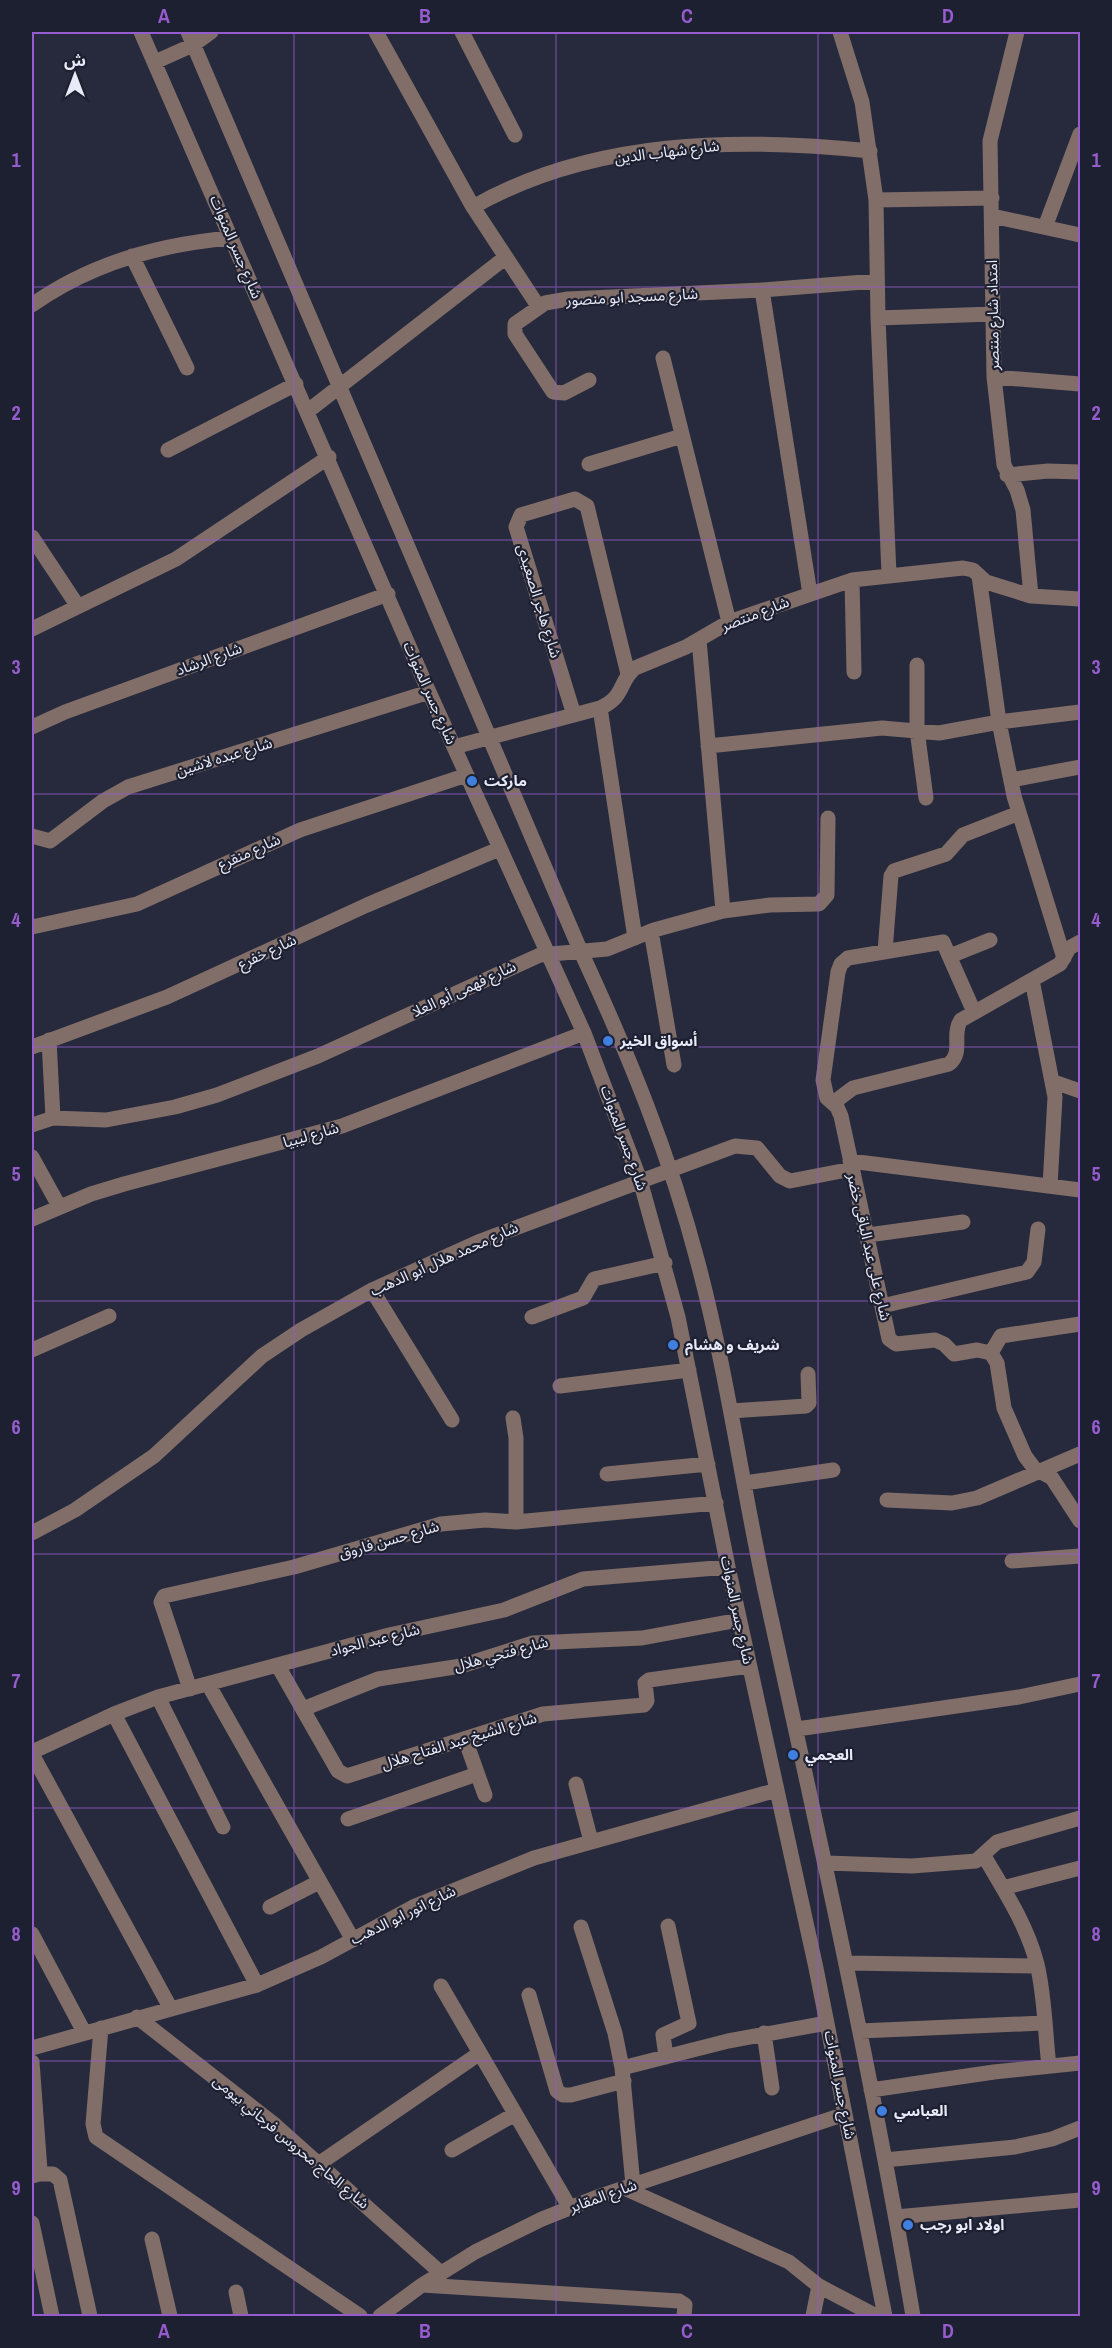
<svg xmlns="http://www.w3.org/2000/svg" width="1112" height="2348" font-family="'Archivo Narrow','Noto Sans Arabic',sans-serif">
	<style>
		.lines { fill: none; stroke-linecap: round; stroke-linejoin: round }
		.minor { stroke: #816e68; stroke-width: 15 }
		.grid { fill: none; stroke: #965ccd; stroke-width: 1.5; stroke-opacity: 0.55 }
		.shop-dot { fill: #3f7fe0; stroke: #1d2031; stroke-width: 2 }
		.labels { text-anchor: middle; stroke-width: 4.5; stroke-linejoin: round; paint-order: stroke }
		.street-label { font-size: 15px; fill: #e8eaf7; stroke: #1d2031 }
		.poi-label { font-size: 15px; font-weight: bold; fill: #e8eaf7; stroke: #1d2031; text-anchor: start }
		.neatline { fill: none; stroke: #965ccd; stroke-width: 2 }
		.grid-label { font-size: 20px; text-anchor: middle; font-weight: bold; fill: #965ccd }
	</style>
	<rect width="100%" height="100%" fill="#272a3c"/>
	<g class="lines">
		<path class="minor" d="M 141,32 L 429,692 L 584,1033 L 640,1180 L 678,1317 L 728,1567 L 816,1968 L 885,2316
			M 188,32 L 581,952 C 628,1053 670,1155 698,1263 C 727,1372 742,1485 766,1595 C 819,1835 872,2074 913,2316
			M 376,32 L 473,207 L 538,306
			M 462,32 L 515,135
			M 840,32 L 862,102 L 876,200 L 878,318 L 889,574
			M 1017,32 L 990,141 L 994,377 L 1004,465 L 1017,490 L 1023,510 L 1031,596
			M 155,62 L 193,45 L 211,32
			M 876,200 L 992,198
			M 473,207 C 592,139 738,137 870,151
			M 992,216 L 1080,235
			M 1045,227 L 1080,134
			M 132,256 L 187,368
			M 762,290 L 810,594
			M 32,305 C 91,263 160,244 232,238
			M 878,318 L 993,314
			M 663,358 L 729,622
			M 994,377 L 1080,384
			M 589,380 L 564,393 L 553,392 L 515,334 L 515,324 L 545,303 L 568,299 L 762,290 L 877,281
			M 308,411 L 506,257
			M 168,450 L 296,384
			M 589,464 L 682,436
			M 1007,475 L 1048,471 L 1080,472
			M 32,537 L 77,605
			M 979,576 L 999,722 L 1014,796 L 1064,958
			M 852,580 L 854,672
			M 32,629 L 176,559 L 329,457
			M 699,640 L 723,911
			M 917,665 L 917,730 L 926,798
			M 600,708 L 635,938
			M 574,715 L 516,527 L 521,515 L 575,499 L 587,506 L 628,674
			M 32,727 L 65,712 L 388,594
			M 708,746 L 882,728 L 939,733 L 999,722 L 1080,712
			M 454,747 L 600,708 C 626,696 618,682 635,668 L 686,647 L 729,622 L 852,580 L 963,568 L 973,570 L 986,582 L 1031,596 L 1080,599
			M 1011,780 L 1080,767
			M 32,836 L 50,841 L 103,801 L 128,787 L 429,692
			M 32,927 L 137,904 L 300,830 L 467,775
			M 651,931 L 674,1065
			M 885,951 L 891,876 L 894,871 L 946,854 L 963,835 L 1019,813
			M 950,956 L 990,940
			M 1032,980 L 1055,1097 L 1050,1186
			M 974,1012 L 943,942 L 848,958 L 841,964 L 838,972 L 823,1080 L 827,1098 L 837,1107 L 841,1116 L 889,1339 L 896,1344 L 935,1340 L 944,1344 L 954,1354 L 977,1350 L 991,1353 L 997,1363 L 1004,1408 L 1025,1456 L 1034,1468 L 1052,1478 L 1080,1521
			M 49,1040 L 53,1118
			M 32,1047 L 167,997 L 367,905 L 499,849
			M 1054,1082 L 1080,1091
			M 833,1103 L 853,1088 L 949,1064 C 964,1052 951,1034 961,1020 L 1060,964 L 1069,948 L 1080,942
			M 32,1125 L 53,1118 L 106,1120 L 175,1107 L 217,1095 L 318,1056 L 540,955 L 607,949 L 654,930 L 723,911 L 770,905 L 819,904 L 827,895 L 828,818
			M 32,1157 L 59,1206
			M 850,1161 L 1080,1190
			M 32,1219 L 91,1194 L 124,1184 L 342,1126 L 584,1033
			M 868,1235 L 963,1222
			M 372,1290 L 452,1420
			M 882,1306 L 1027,1272 L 1034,1262 L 1038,1229
			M 532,1317 L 583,1298 L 594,1279 L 665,1263
			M 32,1350 L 109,1316
			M 991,1353 L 1001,1336 L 1080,1324
			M 560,1386 L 689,1370
			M 731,1411 L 806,1406 L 809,1403 L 808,1374
			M 513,1418 L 516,1438 L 516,1522
			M 607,1474 L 708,1464
			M 745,1483 L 833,1470
			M 887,1500 L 952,1503 L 977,1498 L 1080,1454
			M 32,1533 L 75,1510 L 154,1456 L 262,1356 L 301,1330 L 372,1290 L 478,1242 L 735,1146 L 757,1148 L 780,1176 L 790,1181 L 852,1169
			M 1012,1561 L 1080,1556
			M 278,1666 L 338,1771 L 347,1776 L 543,1714 L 644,1705 L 647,1701 L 645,1683 L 649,1680 L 749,1666
			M 208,1684 L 353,1940
			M 190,1689 L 161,1602 L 164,1596 L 294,1567 L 441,1524 L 485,1520 L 516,1522 L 716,1503
			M 158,1697 L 223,1827
			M 303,1709 L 378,1679 L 461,1666 L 533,1643 L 642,1638 L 739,1620
			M 114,1714 L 257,1985
			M 797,1729 L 1019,1697 L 1080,1684
			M 465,1739 L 485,1795
			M 32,1752 L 114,1714 L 158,1697 L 389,1635 L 504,1610 L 583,1579 L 728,1567
			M 32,1754 L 171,2009
			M 576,1784 L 591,1841
			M 348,1819 L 477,1774
			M 984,1856 C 1004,1890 1027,1925 1037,1964 C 1045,1997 1045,2033 1049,2066
			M 827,1863 L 912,1866 L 976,1861 L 997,1842 L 1080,1818
			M 1003,1888 L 1080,1868
			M 270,1907 L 319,1882
			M 581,1927 L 615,2033 L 622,2068 L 633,2185
			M 32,1934 L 84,2032
			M 847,1963 L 1037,1966
			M 441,1986 L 570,2208
			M 529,1995 L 557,2091 L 563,2095 L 571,2095 L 624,2081
			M 137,2017 L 275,2125 L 441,2273
			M 101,2028 L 93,2124 L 96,2137 L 360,2316
			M 860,2031 L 1043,2023
			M 764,2033 L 772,2088
			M 32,2048 L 257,1985 L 321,1957 L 413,1907 L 534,1858 L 777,1790
			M 666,2057 L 663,2035 L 689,2023 L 668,1926
			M 32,2062 L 40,2170 L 39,2174 L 32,2176
			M 622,2068 L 728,2041 L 827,2023
			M 871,2090 L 994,2072 L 1080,2063
			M 452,2150 L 515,2114
			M 885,2160 L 1015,2147 L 1052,2139 L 1080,2128
			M 320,2163 L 480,2053
			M 39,2174 L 53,2174 L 60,2180 L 90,2316
			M 624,2188 L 789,2262 L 819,2286 L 876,2316
			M 896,2217 L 1080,2200
			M 32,2223 L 52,2316
			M 152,2239 L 170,2316
			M 422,2285 L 679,2301 L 685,2305 L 684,2316
			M 236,2292 L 241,2316
			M 380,2316 L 422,2285 L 475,2252 L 542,2219 L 600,2196 L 845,2114
			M 813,2316 L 819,2286"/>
	</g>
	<path class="grid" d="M 294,32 L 294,2316M 556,32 L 556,2316M 818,32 L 818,2316M 32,287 L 1080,287M 32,540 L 1080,540M 32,794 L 1080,794M 32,1047 L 1080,1047M 32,1301 L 1080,1301M 32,1554 L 1080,1554M 32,1808 L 1080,1808M 32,2061 L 1080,2061"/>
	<g class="shop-dot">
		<circle cx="472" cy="781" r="6"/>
		<circle cx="608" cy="1041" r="6"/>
		<circle cx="673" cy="1345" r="6"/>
		<circle cx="793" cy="1755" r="6"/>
		<circle cx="882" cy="2111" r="6"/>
		<circle cx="908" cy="2225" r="6"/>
	</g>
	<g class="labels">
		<g class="street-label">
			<text transform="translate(667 152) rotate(-7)" y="5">شارع شهاب الدين</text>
			<text transform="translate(236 247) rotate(67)" y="5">شارع جسر المنوات</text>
			<text transform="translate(632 297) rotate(-3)" y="5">شارع مسجد ابو منصور</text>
			<text transform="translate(993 315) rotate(-91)" y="5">امتداد شارع منتصر</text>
			<text transform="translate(539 601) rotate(73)" y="5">شارع هاجر الصعيدى</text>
			<text transform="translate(755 614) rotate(-21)" y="5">شارع منتصر</text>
			<text transform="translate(209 659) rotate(-20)" y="5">شارع الرشاد</text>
			<text transform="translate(430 693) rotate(66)" y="5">شارع جسر المنوات</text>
			<text transform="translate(224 757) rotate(-17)" y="5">شارع عبده لاشين</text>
			<text transform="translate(249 852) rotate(-24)" y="5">شارع منقرع</text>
			<text transform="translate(267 952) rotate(-25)" y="5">شارع خفرع</text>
			<text transform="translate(464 989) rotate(-25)" y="5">شارع فهمى أبو العلا</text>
			<text transform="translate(311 1135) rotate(-16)" y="5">شارع ليبيا</text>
			<text transform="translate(624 1138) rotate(70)" y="5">شارع جسر المنوات</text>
			<text transform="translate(869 1247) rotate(77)" y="5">شارع على عبد الباقى خضر</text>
			<text transform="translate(444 1259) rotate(-24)" y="5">شارع محمد هلال أبو الدهب</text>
			<text transform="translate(389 1540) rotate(-16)" y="5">شارع حسن فاروق</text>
			<text transform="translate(737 1610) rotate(78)" y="5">شارع جسر المنوات</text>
			<text transform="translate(375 1640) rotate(-14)" y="5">شارع عبد الجواد</text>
			<text transform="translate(501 1654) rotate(-15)" y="5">شارع فتحي هلال</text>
			<text transform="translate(459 1741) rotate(-17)" y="5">شارع الشيخ عبد الفتاح هلال</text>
			<text transform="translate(403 1915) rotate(-26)" y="5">شارع انور ابو الدهب</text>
			<text transform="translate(840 2085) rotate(79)" y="5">شارع جسر المنوات</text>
			<text transform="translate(291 2142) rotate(40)" y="5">شارع الحاج محروس فرجاني بيومى</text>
			<text transform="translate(603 2196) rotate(-20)" y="5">شارع المقابر</text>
		</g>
		<g class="poi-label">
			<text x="484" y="786">ماركت</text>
			<text x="620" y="1046">أسواق الخير</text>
			<text x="685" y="1350">شريف و هشام</text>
			<text x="805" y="1760">العجمي</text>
			<text x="894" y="2116">العباسي</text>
			<text x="920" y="2230">اولاد ابو رجب</text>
		</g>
	</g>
	<rect width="1112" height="2348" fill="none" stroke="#1d2031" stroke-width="66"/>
	<g transform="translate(75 75)" stroke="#1d2031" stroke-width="4.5" paint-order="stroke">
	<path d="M0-4.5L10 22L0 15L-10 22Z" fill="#e8eaf7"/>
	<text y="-9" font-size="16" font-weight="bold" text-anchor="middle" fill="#e8eaf7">ش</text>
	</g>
	<rect x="33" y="33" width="1046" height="2282" class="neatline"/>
	<g class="grid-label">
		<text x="164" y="23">A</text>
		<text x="425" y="23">B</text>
		<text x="687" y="23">C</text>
		<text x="948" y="23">D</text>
		<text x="16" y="167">1</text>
		<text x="1096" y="167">1</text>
		<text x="16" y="420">2</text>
		<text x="1096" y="420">2</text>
		<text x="16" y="674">3</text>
		<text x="1096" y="674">3</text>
		<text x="16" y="927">4</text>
		<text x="1096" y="927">4</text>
		<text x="16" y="1181">5</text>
		<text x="1096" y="1181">5</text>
		<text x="16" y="1434">6</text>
		<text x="1096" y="1434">6</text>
		<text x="16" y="1688">7</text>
		<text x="1096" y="1688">7</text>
		<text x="16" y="1941">8</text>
		<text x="1096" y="1941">8</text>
		<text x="16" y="2195">9</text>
		<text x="1096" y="2195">9</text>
		<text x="164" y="2338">A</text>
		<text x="425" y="2338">B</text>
		<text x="687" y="2338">C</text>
		<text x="948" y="2338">D</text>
	</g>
</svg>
